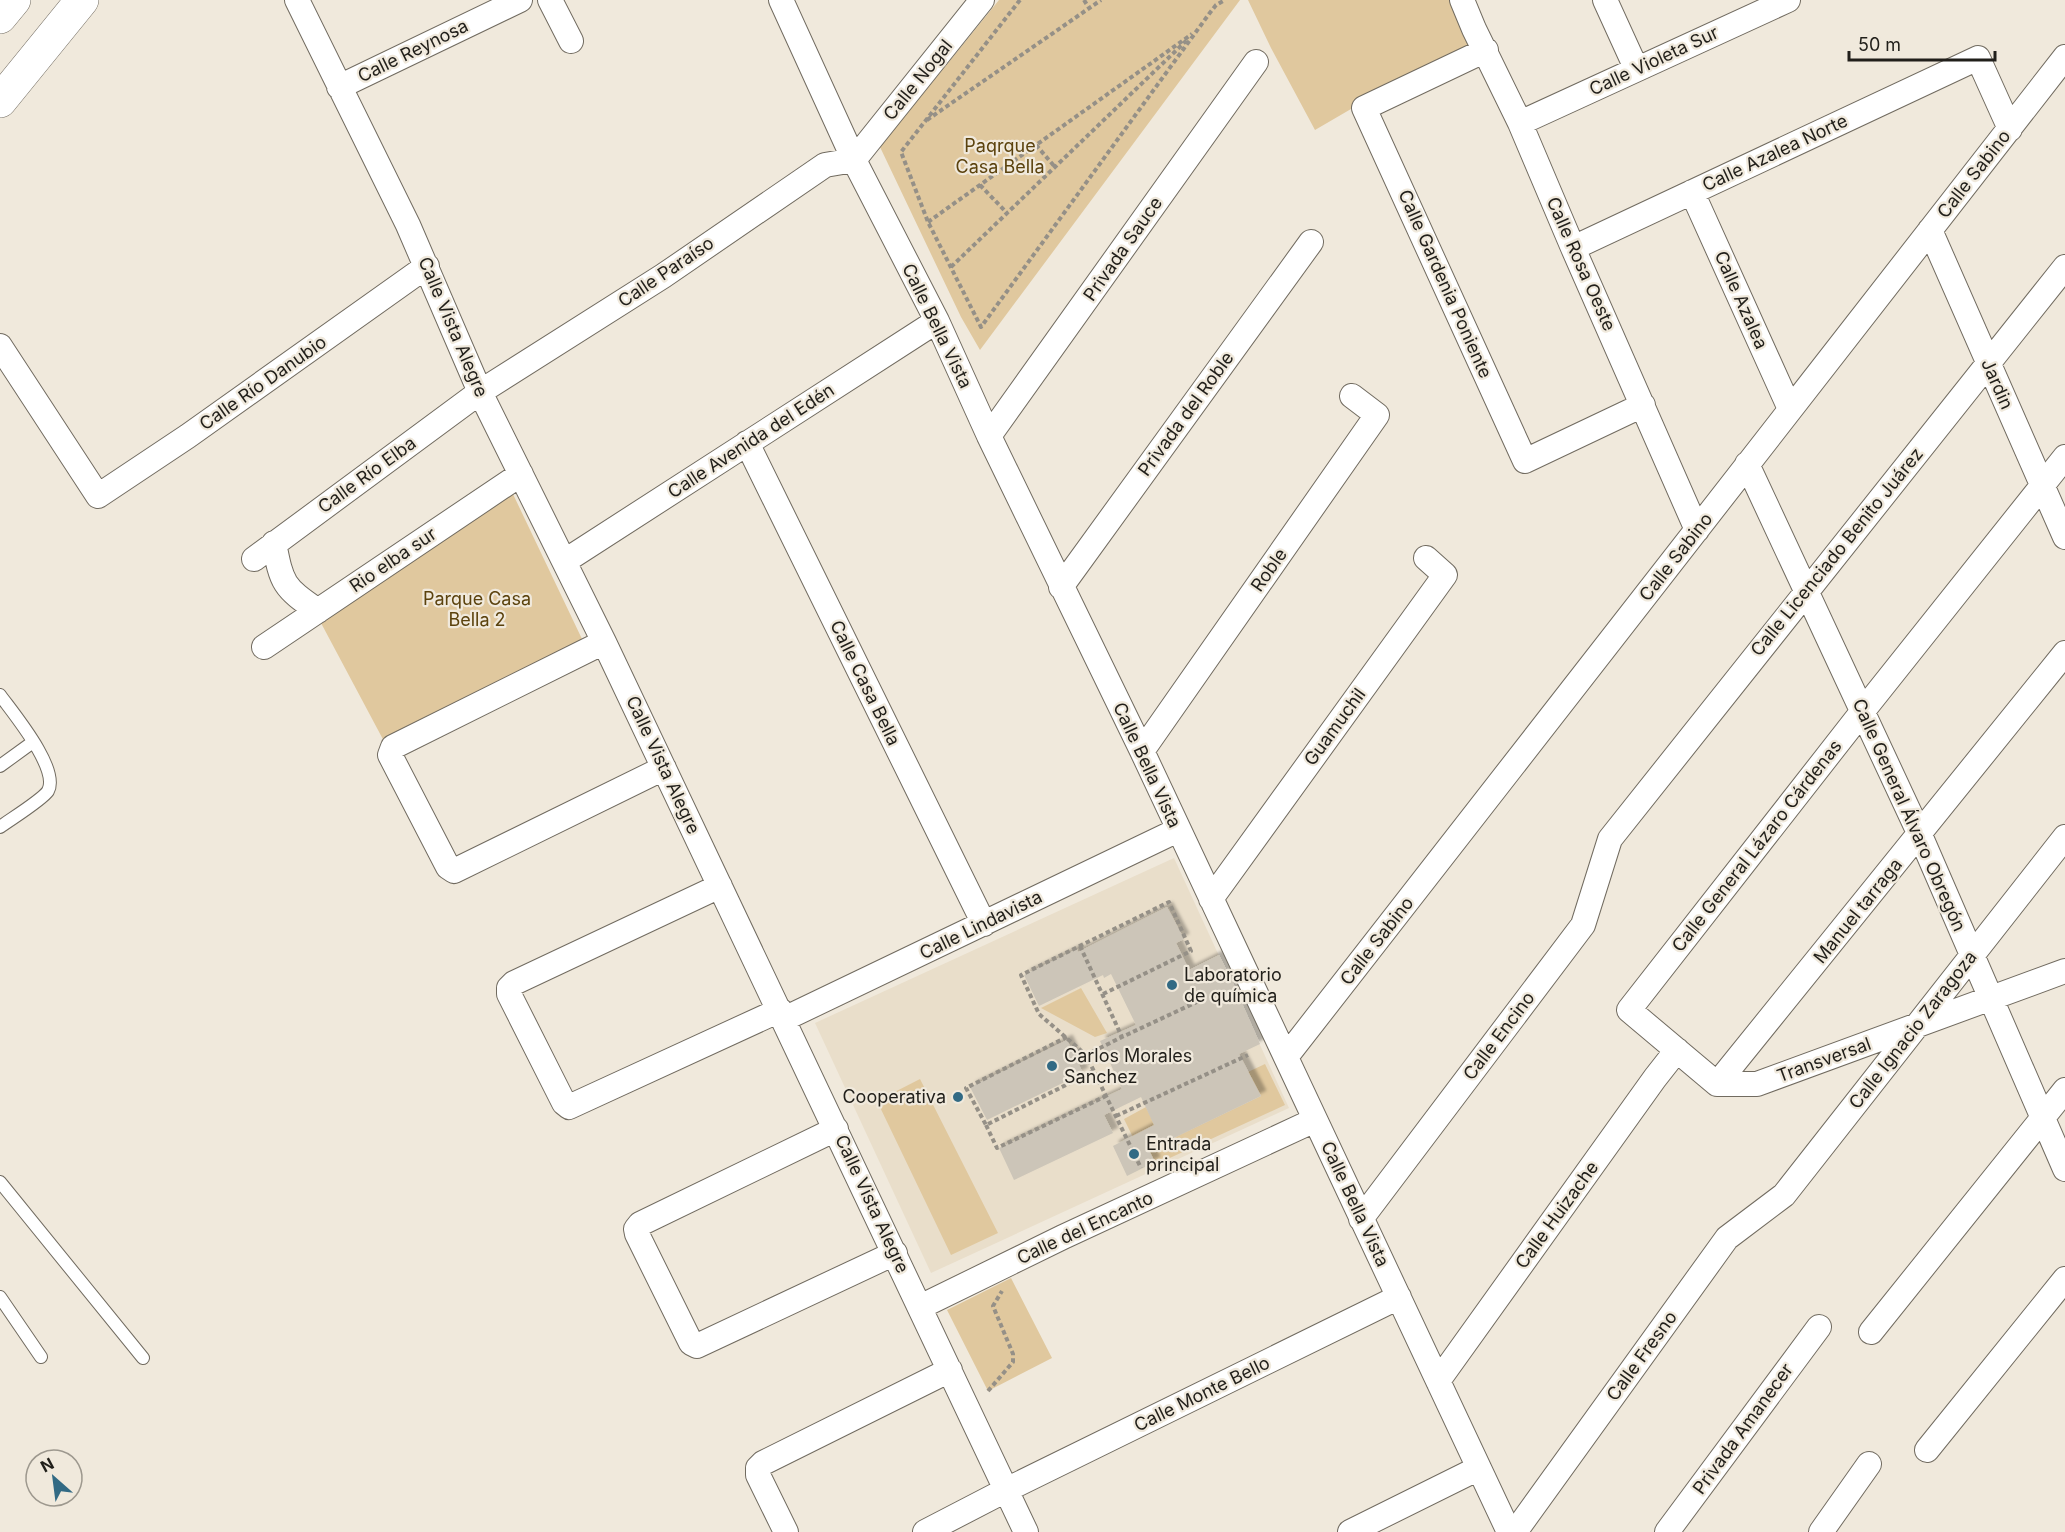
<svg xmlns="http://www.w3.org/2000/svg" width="2065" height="1532" font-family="Inter,sans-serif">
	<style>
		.built { fill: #e9deca }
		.green { fill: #e0c89e }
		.building { fill: #ccc5b8; filter: url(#shadow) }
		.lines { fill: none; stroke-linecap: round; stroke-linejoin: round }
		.service-casing { stroke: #716b60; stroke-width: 14 }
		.minor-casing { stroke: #716b60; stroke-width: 26 }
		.primary-casing { stroke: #716b60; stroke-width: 34 }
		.path { stroke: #959087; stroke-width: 4; stroke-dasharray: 4.5 3; stroke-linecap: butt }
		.service { stroke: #fff; stroke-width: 12 }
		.minor { stroke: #fff; stroke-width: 24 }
		.primary { stroke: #fff; stroke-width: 33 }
		.poi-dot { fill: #326a84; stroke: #f0e9dc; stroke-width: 2 }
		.labels { text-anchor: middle; stroke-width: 4.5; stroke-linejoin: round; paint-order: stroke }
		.street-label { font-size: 18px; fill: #211f1a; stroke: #f0e9dc }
		.park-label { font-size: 18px; fill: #5b420d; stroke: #f0e9dc }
		.poi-label { font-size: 18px; fill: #211f1a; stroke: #f0e9dc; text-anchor: start }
	</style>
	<defs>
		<filter id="shadow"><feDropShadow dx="5.5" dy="-5.5" stdDeviation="1.5" flood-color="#0004"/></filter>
	</defs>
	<rect width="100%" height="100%" fill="#f0e9dc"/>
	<path class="built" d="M 1174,858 L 1289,1108 L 931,1273 L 815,1023 Z"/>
	<path class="green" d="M 999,0 L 1240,0 L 980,350 L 961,317 L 880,147 Z
		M 1248,0 L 1475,0 L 1492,41 L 1363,102 L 1315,130 L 1271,48 Z
		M 512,492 L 582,639 L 386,745 L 321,623 Z
		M 1081,988 L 1107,1033 L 1095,1037 L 1041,1008 Z
		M 1265,1064 L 1285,1105 L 1148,1168 L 1124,1119 L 1146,1107 L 1163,1143 L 1261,1096 L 1248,1072 Z
		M 920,1079 L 998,1233 L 951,1255 L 877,1101 Z
		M 1011,1278 L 1052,1358 L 988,1391 L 947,1310 Z"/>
	<path class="building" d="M 1167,907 L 1184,939 L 1176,943 L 1189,970 L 1219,955 L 1232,981 L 1260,1044 L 1239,1054 L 1261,1096 L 1149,1150 L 1155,1162 L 1127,1176 L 1113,1146 L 1154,1125 L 1141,1097 L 1104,1115 L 1113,1133 L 1014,1180 L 999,1148 L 1122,1089 L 1100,1041 L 1136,1025 L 1111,974 L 1104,978 L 1103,975 L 1039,1006 L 1024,975 L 1077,949 L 1078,952 Z
		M 1067,1040 L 1083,1073 L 987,1120 L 970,1087 Z"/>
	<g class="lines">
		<g class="service-casing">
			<path id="service" d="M 0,695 C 13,713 60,769 48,791 C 42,800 11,819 0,827
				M 0,766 L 33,742
				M 0,1182 L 143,1358
				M 0,1297 L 41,1357"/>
		</g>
		<g class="minor-casing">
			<path id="minor" d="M 297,0 L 408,225 L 480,392 L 604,642 L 1026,1532
				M 550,0 L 571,41
				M 781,0 L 854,160 L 937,321 L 989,436 L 1142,751 L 1509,1532
				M 1462,0 L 1474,29 L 1520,123 L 1573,248 L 1697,530
				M 1605,0 L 1636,68
				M 1486,50 L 1364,108 L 1525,461 L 1643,405
				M 339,87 L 520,0
				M 1520,123 L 1788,0
				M 854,160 L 982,0
				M 1692,192 L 1790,409
				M 1930,230 L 2065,537
				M 1573,248 L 1978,58 L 2010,129
				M 0,346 L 98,496 L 188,436 L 427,266
				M 989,436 L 1256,62
				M 747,443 L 984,924
				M 1747,464 L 1920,835 L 2065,1169
				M 274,543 C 282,584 283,587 318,611
				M 254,559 L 480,392 L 663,276 L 825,165 L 854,160
				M 565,561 L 937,321
				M 1061,587 L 1311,242
				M 604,642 L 393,747 L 390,755 L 448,867 L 454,871 L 664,768
				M 264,647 L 521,474
				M 1142,751 L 1377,415 L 1352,396
				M 720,886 L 514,983 L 509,988 L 509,994 L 564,1103 L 569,1107 L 780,1010
				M 1211,899 L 1445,575 L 1426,558
				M 784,1019 L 1178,830
				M 1286,1057 L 2065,57
				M 1717,1084 L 1629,1010 L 1862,712 L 2065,457
				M 1717,1084 L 2065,653
				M 1717,1084 L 1757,1084 L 2065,971
				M 836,1129 L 640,1224 L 636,1229 L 637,1234 L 691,1343 L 697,1346 L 895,1253
				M 1361,1219 L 1583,925 L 1610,839 L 2065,267
				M 920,1307 L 1063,1237 L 1315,1120
				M 1871,1332 L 2065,1090
				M 1438,1381 L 1655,1078 L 1677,1050
				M 1927,1450 L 2065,1279
				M 786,1532 L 758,1475 L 758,1468 L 763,1463 L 950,1370
				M 925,1532 L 1006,1490 L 1399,1297
				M 1350,1532 L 1479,1468
				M 1515,1532 L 1727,1238 L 1784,1195 L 2065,837
				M 1667,1532 L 1819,1327
				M 1821,1532 L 1869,1464"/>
		</g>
		<g class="primary-casing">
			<path id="primary" d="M 0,17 L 14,0
				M 0,101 L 82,0"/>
		</g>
		<path class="path" d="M 1020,0 L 901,152 L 928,222 L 981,327 L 1209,14 L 1216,5 L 1225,0
			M 1084,0 L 1089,8
			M 927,120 L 1101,0
			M 1036,145 L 1055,167
			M 980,185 L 1007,213
			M 928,222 L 1192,34
			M 951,267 L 1187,40
			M 1080,946 L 1122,1037 L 1201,1000
			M 1103,994 L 1191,951 L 1169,902 L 1021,975 L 1039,1014 L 1086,1055 L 1141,1168
			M 1067,1037 L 966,1088 L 986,1125 L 1094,1071
			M 1086,1055 L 1122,1037
			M 1116,1116 L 1248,1055
			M 986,1125 L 997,1148 L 1106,1096
			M 988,1391 L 1013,1362 L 1013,1354 L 993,1306 L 1002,1291"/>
		<use href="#service" class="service"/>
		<use href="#minor" class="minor"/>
		<use href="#primary" class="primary"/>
	</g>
	<g class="poi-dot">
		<circle cx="1172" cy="985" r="6"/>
		<circle cx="1052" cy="1066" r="6"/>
		<circle cx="958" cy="1097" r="6"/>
		<circle cx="1134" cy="1154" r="6"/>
	</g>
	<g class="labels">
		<g class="street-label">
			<text transform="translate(413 51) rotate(-26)" y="6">Calle Reynosa</text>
			<text transform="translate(1654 61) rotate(-25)" y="6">Calle Violeta Sur</text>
			<text transform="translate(918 80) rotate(-51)" y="6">Calle Nogal</text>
			<text transform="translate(1775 153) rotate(-25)" y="6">Calle Azalea Norte</text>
			<text transform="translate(1974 174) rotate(-52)" y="6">Calle Sabino</text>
			<text transform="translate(1123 249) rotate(-55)" y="6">Privada Sauce</text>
			<text transform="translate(1581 264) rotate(66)" y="6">Calle Rosa Oeste</text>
			<text transform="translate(666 272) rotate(-34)" y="6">Calle Paraíso</text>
			<text transform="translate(1445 284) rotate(66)" y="6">Calle Gardenia Poniente</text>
			<text transform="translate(1741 300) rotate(66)" y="6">Calle Azalea</text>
			<text transform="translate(937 326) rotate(64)" y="6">Calle Bella Vista</text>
			<text transform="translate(453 327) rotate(67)" y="6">Calle Vista Alegre</text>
			<text transform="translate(263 383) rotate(-35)" y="6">Calle Río Danubio</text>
			<text transform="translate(1997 384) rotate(66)" y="6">Jardin</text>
			<text transform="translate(1186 414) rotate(-54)" y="6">Privada del Roble</text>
			<text transform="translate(751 441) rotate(-33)" y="6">Calle Avenida del Edén</text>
			<text transform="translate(367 475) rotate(-36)" y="6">Calle Río Elba</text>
			<text transform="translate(1837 552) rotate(-51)" y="6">Calle Licenciado Benito Juárez</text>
			<text transform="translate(1676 557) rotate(-52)" y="6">Calle Sabino</text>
			<text transform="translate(393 560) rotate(-34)" y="6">Rio elba sur</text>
			<text transform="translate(1269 570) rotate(-55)" y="6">Roble</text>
			<text transform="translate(865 683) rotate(64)" y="6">Calle Casa Bella</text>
			<text transform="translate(1335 727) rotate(-54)" y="6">Guamuchil</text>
			<text transform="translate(663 765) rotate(65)" y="6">Calle Vista Alegre</text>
			<text transform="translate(1147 765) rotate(65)" y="6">Calle Bella Vista</text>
			<text transform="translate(1909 815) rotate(66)" y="6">Calle General Álvaro Obregón</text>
			<text transform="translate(1757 846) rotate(-52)" y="6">Calle General Lázaro Cárdenas</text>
			<text transform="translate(1858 911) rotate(-51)" y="6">Manuel tarraga</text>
			<text transform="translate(981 925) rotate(-26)" y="6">Calle Lindavista</text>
			<text transform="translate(1377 941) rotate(-52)" y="6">Calle Sabino</text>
			<text transform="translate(1913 1030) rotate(-52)" y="6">Calle Ignacio Zaragoza</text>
			<text transform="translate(1499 1036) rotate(-53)" y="6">Calle Encino</text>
			<text transform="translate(1824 1060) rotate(-20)" y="6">Transversal</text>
			<text transform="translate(872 1204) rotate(65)" y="6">Calle Vista Alegre</text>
			<text transform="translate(1355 1204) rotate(65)" y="6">Calle Bella Vista</text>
			<text transform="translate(1557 1215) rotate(-54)" y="6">Calle Huizache</text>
			<text transform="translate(1085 1228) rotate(-25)" y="6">Calle del Encanto</text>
			<text transform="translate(1642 1356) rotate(-54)" y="6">Calle Fresno</text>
			<text transform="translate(1202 1394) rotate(-26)" y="6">Calle Monte Bello</text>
			<text transform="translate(1743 1429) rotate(-54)" y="6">Privada Amanecer</text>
		</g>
		<g class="park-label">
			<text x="1000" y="152">Paqrque<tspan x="1000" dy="21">Casa Bella</tspan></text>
			<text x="477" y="605">Parque Casa<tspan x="477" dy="21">Bella 2</tspan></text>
		</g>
		<g class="poi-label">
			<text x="1184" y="981">Laboratorio<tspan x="1184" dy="21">de química</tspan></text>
			<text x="1064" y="1062">Carlos Morales<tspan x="1064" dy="21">Sanchez</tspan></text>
			<text x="946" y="1103" text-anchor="end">Cooperativa</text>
			<text x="1146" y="1150">Entrada<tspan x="1146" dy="21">principal</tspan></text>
		</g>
	</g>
	<g transform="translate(54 1478) rotate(332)"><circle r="28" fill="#f0e9dc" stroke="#9d988e" stroke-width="1.5"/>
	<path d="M0-4.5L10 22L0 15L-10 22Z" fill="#326a84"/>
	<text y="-9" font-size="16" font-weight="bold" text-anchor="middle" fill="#211f1a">N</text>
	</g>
	<path d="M1849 51v9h146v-9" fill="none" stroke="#211f1a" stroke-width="3"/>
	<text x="1858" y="51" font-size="18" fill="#211f1a" stroke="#f0e9dc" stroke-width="4.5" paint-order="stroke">50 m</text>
</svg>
